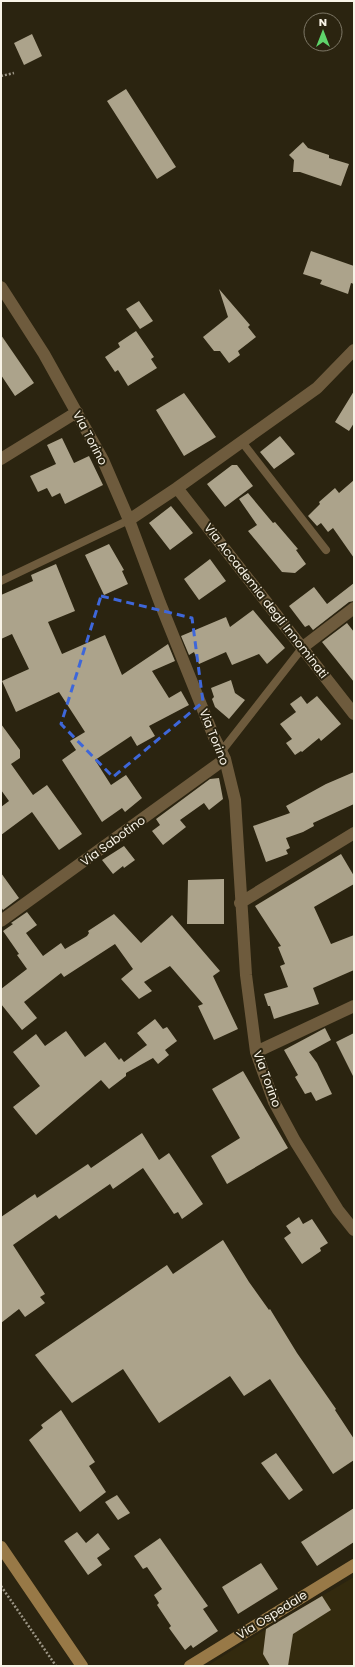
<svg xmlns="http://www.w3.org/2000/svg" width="355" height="1667" font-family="Poppins,sans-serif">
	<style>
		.built { fill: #332a0e }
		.building { fill: #aca38b }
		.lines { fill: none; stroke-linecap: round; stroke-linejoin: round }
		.path { stroke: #9b9585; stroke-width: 2.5; stroke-dasharray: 2 2; stroke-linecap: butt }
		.lane { stroke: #6e5b3d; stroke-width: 8 }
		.street { stroke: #6e5b3d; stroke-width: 12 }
		.secondary { stroke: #987947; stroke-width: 12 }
		.marked { fill: none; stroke: #3e67da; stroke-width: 3; stroke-dasharray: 8 5; stroke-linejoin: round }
		.labels { text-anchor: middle; stroke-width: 4; stroke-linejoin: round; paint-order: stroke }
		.street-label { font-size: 12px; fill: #f8f3e7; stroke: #2b2410 }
	</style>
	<rect width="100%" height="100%" fill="#2b2410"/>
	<path class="built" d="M 354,1577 L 354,1666 L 207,1666 L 266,1629 Z"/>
	<path class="building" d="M 32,34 L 42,56 L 24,65 L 14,43 Z
		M 126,89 L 176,167 L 157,179 L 107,101 Z
		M 303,142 L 308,148 L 329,155 L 329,158 L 349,164 L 341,186 L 300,172 L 293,172 L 294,160 L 289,155 Z
		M 311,251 L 354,266 L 354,284 L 351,283 L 348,294 L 320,284 L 322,280 L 303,274 Z
		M 219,289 L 250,325 L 248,327 L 256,337 L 238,351 L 240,355 L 229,363 L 220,351 L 214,351 L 203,337 L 228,317 Z
		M 139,301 L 153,321 L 140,329 L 126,309 Z
		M 136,331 L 154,357 L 151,359 L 157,368 L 128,386 L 118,370 L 115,372 L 105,357 L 120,347 L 118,343 Z
		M 1,335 L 34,383 L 15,396 L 1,375 Z
		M 354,391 L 354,423 L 349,431 L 335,422 Z
		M 184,393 L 216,437 L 184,456 L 156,410 Z
		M 280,436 L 295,454 L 274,469 L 260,452 Z
		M 62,438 L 74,463 L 89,456 L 103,485 L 65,504 L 60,493 L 52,497 L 47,488 L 38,492 L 30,476 L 56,464 L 47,445 Z
		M 232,465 L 237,465 L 253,486 L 225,507 L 207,484 Z
		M 354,480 L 354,558 L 333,528 L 328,532 L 321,523 L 317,526 L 308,516 L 320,504 L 319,502 L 335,488 L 339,493 Z
		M 248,493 L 273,523 L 275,522 L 298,549 L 296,550 L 306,564 L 295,573 L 282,572 L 248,531 L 257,525 L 239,499 Z
		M 171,506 L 193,533 L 170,550 L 149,523 Z
		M 109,544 L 124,570 L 122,571 L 128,584 L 104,595 L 85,555 Z
		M 210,559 L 226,581 L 199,600 L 184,579 Z
		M 56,564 L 75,611 L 48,622 L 62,654 L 105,635 L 122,675 L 168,644 L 175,661 L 152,671 L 169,698 L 181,691 L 189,705 L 149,726 L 155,736 L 137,746 L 131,736 L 95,760 L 111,785 L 126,775 L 142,798 L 125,812 L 122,808 L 102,822 L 62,760 L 76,750 L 70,741 L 85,732 L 59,692 L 16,712 L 2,681 L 29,669 L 12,634 L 1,639 L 1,595 L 33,581 L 31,575 Z
		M 354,583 L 354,601 L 349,602 L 313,630 L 309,625 L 305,627 L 289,606 L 314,587 L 327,604 Z
		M 253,610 L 285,648 L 267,664 L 259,654 L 232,665 L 226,652 L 199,664 L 194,652 L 189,655 L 181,636 L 226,617 L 230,627 Z
		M 347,623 L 354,632 L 354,682 L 322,642 Z
		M 231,680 L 235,693 L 245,700 L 229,719 L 215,707 L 212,699 L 214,697 L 211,688 Z
		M 301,696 L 307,704 L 317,696 L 341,724 L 321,741 L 319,738 L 302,752 L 301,751 L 295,755 L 286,743 L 292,739 L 280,724 L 296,712 L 290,704 Z
		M 1,724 L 20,750 L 20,758 L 11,764 L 33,795 L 47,785 L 82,834 L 59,850 L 32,812 L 1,835 L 1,807 L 9,801 L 1,790 Z
		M 354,772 L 354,804 L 313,823 L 314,826 L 303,832 L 286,838 L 290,848 L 286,850 L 288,854 L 266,862 L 253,826 L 290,813 L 286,806 L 326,784 Z
		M 219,778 L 223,799 L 209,810 L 204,803 L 180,820 L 186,827 L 163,845 L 152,831 L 160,825 L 156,819 L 210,779 Z
		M 124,846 L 135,860 L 124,868 L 123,866 L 113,874 L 102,860 Z
		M 341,854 L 354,876 L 354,884 L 314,907 L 331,944 L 354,935 L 354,970 L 313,988 L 319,1004 L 274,1019 L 270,1006 L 268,1006 L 264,994 L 288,987 L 280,966 L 285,964 L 278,947 L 281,946 L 255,906 Z
		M 1,873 L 19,898 L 3,910 L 1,907 Z
		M 224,879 L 224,924 L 187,924 L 188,880 Z
		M 27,912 L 37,925 L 26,933 L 43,956 L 61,943 L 65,949 L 87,936 L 89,933 L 88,931 L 114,914 L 141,943 L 172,915 L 220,971 L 213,976 L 238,1029 L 214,1040 L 198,1006 L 203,1004 L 170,966 L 144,982 L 152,991 L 139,999 L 121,979 L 133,969 L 115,944 L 64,977 L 61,973 L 24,1002 L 37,1018 L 22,1030 L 1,1004 L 1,989 L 27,969 L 17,955 L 19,954 L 3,931 L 13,924 L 11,923 Z
		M 155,1019 L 163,1029 L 167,1027 L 177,1041 L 165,1050 L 169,1055 L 158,1064 L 153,1058 L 126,1073 L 126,1076 L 109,1089 L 101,1080 L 36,1135 L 13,1107 L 40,1086 L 13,1052 L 36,1034 L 45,1046 L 66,1031 L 85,1057 L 105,1042 L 119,1060 L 121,1058 L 124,1062 L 147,1045 L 137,1033 Z
		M 325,1028 L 331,1040 L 309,1052 L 317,1063 L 332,1094 L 316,1101 L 311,1092 L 305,1094 L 295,1077 L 298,1075 L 284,1050 Z
		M 354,1033 L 354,1078 L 336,1042 Z
		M 243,1071 L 288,1148 L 227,1184 L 211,1156 L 240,1138 L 212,1089 Z
		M 142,1133 L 159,1160 L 169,1153 L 203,1204 L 182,1219 L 178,1212 L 174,1214 L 143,1168 L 113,1189 L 110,1184 L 59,1219 L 56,1215 L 13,1245 L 45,1294 L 40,1297 L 45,1303 L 25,1317 L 19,1309 L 1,1323 L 1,1217 L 35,1194 L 37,1198 L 88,1164 L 91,1168 Z
		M 299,1217 L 303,1224 L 312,1219 L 328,1243 L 320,1248 L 321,1251 L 302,1264 L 284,1238 L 291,1233 L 286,1226 Z
		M 223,1240 L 249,1282 L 269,1310 L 270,1309 L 297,1353 L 336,1409 L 335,1410 L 354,1439 L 354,1460 L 333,1474 L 270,1379 L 244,1396 L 230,1376 L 159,1423 L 123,1369 L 72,1403 L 35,1355 L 167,1265 L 173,1274 Z
		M 61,1410 L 95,1462 L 89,1466 L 106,1492 L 80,1512 L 29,1440 L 43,1428 L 41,1425 Z
		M 276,1453 L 303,1490 L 289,1500 L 261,1463 Z
		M 117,1495 L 130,1513 L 118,1520 L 105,1502 Z
		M 354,1508 L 354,1542 L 317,1566 L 301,1542 Z
		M 77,1532 L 86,1543 L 98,1533 L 110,1549 L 97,1558 L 102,1565 L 88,1575 L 64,1541 Z
		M 160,1538 L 208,1606 L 203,1609 L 218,1631 L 193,1648 L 191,1645 L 185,1650 L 169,1628 L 171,1626 L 157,1605 L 159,1603 L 154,1595 L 162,1589 L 147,1567 L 143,1569 L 134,1556 Z
		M 261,1563 L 278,1589 L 238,1614 L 222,1587 Z
		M 322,1596 L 331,1610 L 293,1634 L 288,1666 L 270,1666 L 263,1654 L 266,1629 Z"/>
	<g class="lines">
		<path class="path" d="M 1,76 L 14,73
			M 1,1586 L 56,1666"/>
		<path class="lane" d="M 242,442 L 326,550
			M 1,581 L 129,520
			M 221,752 L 303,647"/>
		<path class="street" d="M 1,287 L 44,354 L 103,460 L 129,520 L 160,603 L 214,737 L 225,759 L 235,800 L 246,975 L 256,1052 L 274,1102 L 295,1141 L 338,1210 L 354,1230
			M 354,350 L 317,388 L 177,488 L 354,714
			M 1,459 L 77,412
			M 129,520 L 177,488
			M 303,647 L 354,608
			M 240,903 L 354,833
			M 1,921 L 225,759
			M 256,1052 L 354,1006"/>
		<path class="secondary" d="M 1,1547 L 82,1666
			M 190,1666 L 354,1565"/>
	</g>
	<path class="marked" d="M 101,596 L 192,618 L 203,702 L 113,777 L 61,724 Z"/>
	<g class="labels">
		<g class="street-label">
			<text transform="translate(90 438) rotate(62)" y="4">Via Torino</text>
			<text transform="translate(266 601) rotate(52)" y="4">Via Accademia degli Innominati</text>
			<text transform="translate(214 737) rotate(68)" y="4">Via Torino</text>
			<text transform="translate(113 841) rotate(-36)" y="4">Via Sabotino</text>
			<text transform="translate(267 1079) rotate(70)" y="4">Via Torino</text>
			<text transform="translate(272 1615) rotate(-32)" y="4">Via Ospedale</text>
		</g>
	</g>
	<rect width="355" height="1667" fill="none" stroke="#f8f3e7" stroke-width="4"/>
	<g transform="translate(323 32)"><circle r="19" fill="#2b2410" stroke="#7d7766"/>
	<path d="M0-3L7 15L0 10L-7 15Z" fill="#5fd56b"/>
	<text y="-6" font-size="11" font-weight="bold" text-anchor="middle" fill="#f8f3e7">N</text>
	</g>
</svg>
